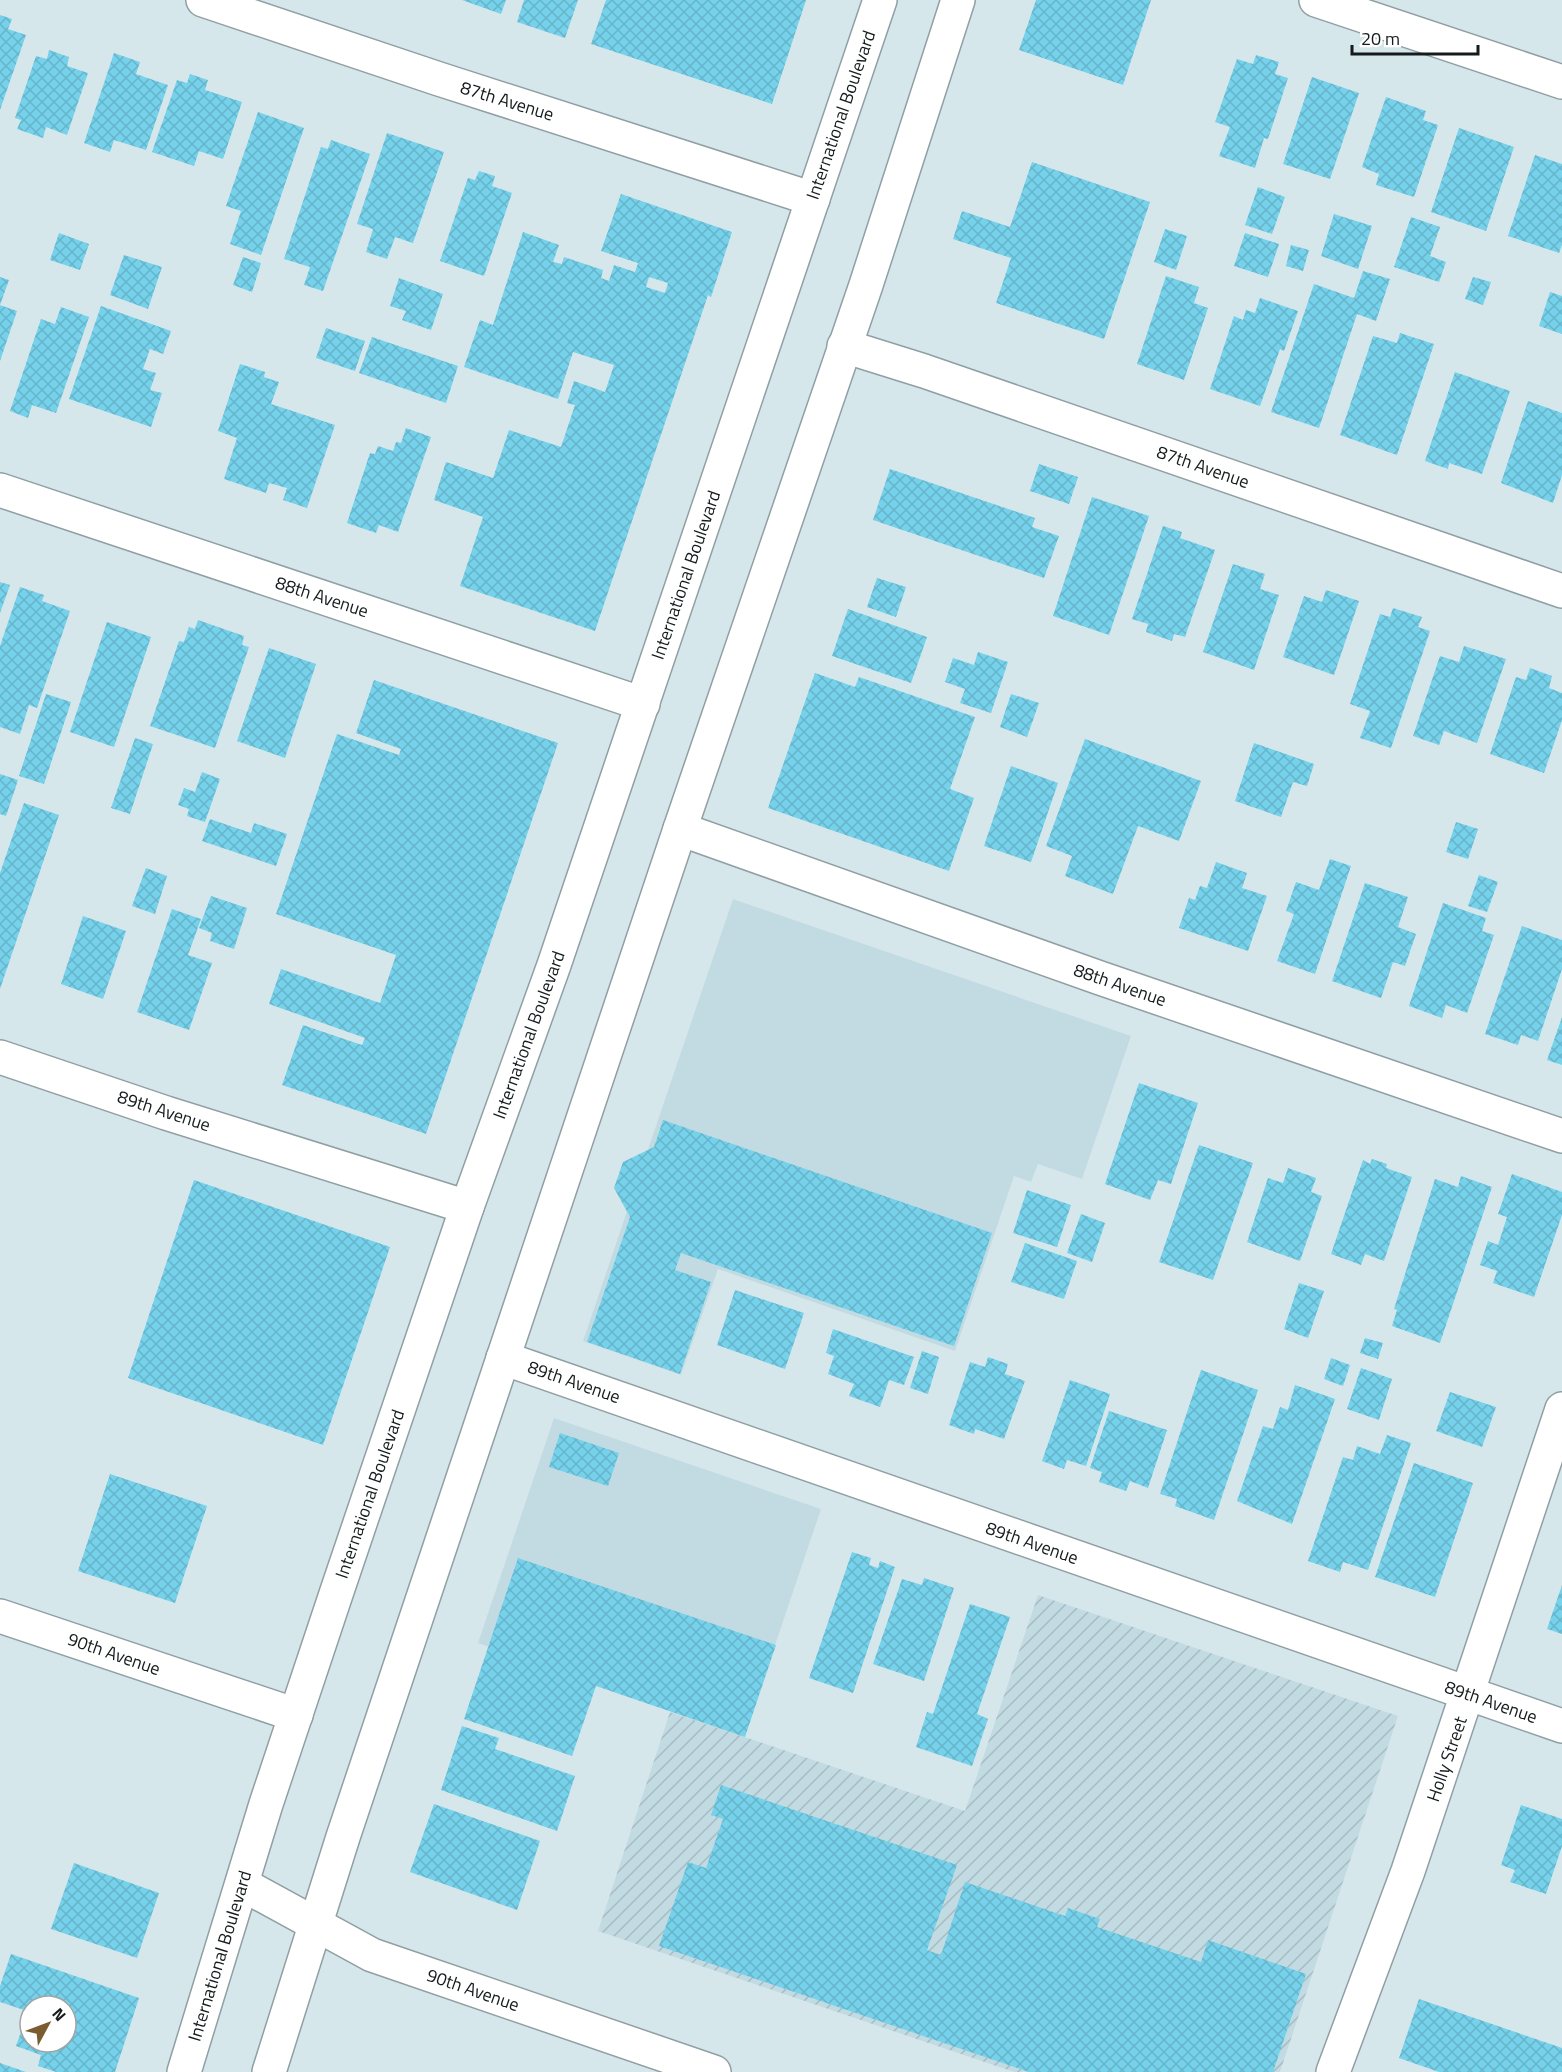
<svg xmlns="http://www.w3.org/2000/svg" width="1562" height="2072" font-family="'Titillium Web',sans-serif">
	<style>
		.built { fill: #c2dbe3 }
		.industrial { fill: url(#industrial-furrows) }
		.building { fill: url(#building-cross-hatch); fill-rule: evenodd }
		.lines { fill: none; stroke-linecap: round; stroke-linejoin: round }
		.minor-casing { stroke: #909fa4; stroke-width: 36 }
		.tertiary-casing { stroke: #909fa4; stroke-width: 36 }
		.primary-casing { stroke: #909fa4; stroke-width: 36 }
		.minor { stroke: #fff; stroke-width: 33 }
		.tertiary { stroke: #fff; stroke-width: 33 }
		.primary { stroke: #fff; stroke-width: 33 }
		.labels { text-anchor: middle; stroke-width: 4.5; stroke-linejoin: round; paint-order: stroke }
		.street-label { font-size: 18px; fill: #151b1c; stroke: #fff }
	</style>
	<defs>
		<pattern id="industrial-furrows" width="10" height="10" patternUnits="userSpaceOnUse" patternTransform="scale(1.5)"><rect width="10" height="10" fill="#c2dbe3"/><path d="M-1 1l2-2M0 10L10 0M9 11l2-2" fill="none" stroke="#a6bbc2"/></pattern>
		<pattern id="building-cross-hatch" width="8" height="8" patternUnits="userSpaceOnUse" patternTransform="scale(1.5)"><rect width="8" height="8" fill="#76d2eb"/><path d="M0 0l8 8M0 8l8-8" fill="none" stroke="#65b4c9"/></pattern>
	</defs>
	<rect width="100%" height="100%" fill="#d6e7ec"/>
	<path class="built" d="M 733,899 L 1131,1036 L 1082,1179 L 1038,1164 L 1031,1182 L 1014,1176 L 955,1351 L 718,1269 L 681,1375 L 583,1341 Z
		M 554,1418 L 821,1509 L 744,1737 L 478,1643 Z"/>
	<path class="industrial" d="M 1038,1595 L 1398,1716 L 1280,2072 L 1014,2072 L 598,1931 L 670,1712 L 965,1811 Z"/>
	<path class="building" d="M 462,0 L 506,0 L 501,14 Z
		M 524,0 L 578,0 L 565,38 L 517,22 Z
		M 606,0 L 806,0 L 772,104 L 591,44 Z
		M 1036,0 L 1151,0 L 1123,85 L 1019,50 Z
		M 0,15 L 12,19 L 8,29 L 26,35 L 0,110 Z
		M 49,50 L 69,57 L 67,66 L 88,73 L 67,135 L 46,127 L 43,138 L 17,129 L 21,120 L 15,118 L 36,56 L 47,59 Z
		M 114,53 L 140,62 L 136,74 L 168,85 L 146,150 L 114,140 L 110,152 L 84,143 Z
		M 1256,55 L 1279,62 L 1275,74 L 1288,78 L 1268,139 L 1264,138 L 1255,168 L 1219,156 L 1230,127 L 1215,122 L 1237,59 L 1253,64 Z
		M 190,74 L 208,80 L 205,90 L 242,102 L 223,159 L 199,151 L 194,166 L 152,152 L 177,80 L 187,83 Z
		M 1312,77 L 1359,93 L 1330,179 L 1283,164 Z
		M 1386,97 L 1426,111 L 1423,120 L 1438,125 L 1414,197 L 1376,185 L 1379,174 L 1362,167 Z
		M 258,112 L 304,128 L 261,255 L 230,244 L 241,211 L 226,206 Z
		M 1459,128 L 1514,147 L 1486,231 L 1431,212 Z
		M 387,133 L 444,152 L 413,243 L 395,237 L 387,259 L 366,252 L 373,229 L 357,224 Z
		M 331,140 L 370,154 L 323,291 L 304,285 L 310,267 L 284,259 L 321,147 L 328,149 Z
		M 1535,155 L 1562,164 L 1562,245 L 1559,253 L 1508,236 Z
		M 1032,162 L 1150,202 L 1104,339 L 996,303 L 1011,258 L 953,239 L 962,211 L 1010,227 Z
		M 479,171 L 495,176 L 492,186 L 512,193 L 484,276 L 440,261 L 468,178 L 475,180 Z
		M 1258,187 L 1285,197 L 1272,234 L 1245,225 Z
		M 621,194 L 732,232 L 711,297 L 708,295 L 595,631 L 460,586 L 483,517 L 434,500 L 446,462 L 493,478 L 509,430 L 561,447 L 575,405 L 567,403 L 574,381 L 605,392 L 614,365 L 573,352 L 558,399 L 464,367 L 480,320 L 493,325 L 523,232 L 559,245 L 553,262 L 562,264 L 564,257 L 603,270 L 601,278 L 609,281 L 614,265 L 635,272 L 638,263 L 601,251 ZM 649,277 L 668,283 L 665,293 L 646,287 Z
		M 1334,214 L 1372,226 L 1358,269 L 1321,256 Z
		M 1411,217 L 1440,227 L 1430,256 L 1446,262 L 1439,282 L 1394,267 Z
		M 1165,229 L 1187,236 L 1176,270 L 1154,262 Z
		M 59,233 L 89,244 L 80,270 L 50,260 Z
		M 1245,233 L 1279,244 L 1268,277 L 1234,266 Z
		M 1291,245 L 1309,250 L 1303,271 L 1286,266 Z
		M 124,255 L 162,267 L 148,309 L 110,295 Z
		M 243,257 L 261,263 L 252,292 L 233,285 Z
		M 1363,271 L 1390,279 L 1376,321 L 1357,314 L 1319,428 L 1271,412 L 1314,284 L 1354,298 Z
		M 1166,276 L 1199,287 L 1194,303 L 1208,308 L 1184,380 L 1137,364 Z
		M 0,277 L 9,280 L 0,305 Z
		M 1473,277 L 1491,282 L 1483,305 L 1465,299 Z
		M 399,278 L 443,294 L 431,330 L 402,320 L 406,311 L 390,306 Z
		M 1550,292 L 1562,296 L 1562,334 L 1539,326 Z
		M 1260,298 L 1298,311 L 1284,351 L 1280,349 L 1260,406 L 1210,389 L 1234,316 L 1243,320 L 1246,310 L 1255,313 Z
		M 0,305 L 17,311 L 0,361 Z
		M 101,306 L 171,331 L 163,354 L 150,349 L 143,369 L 156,373 L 150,390 L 162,393 L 151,427 L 69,399 Z
		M 61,307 L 89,317 L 56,413 L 32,405 L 28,418 L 10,411 L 41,319 L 55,324 Z
		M 326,328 L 365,341 L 355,371 L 316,358 Z
		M 1400,333 L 1434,344 L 1397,455 L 1340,435 L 1373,336 L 1397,343 Z
		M 372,337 L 458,366 L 446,403 L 359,373 Z
		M 240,364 L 265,372 L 264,377 L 279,382 L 271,404 L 335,425 L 307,508 L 283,500 L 287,488 L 269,483 L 266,493 L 224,479 L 237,438 L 218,431 Z
		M 1455,372 L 1510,391 L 1482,474 L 1449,463 L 1448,469 L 1425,461 Z
		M 1528,401 L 1562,413 L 1562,475 L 1553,503 L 1501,483 Z
		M 406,428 L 431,437 L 398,532 L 379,525 L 376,533 L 347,523 L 370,453 L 375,454 L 378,446 L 393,451 L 396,442 L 401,443 Z
		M 1039,464 L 1078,477 L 1069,504 L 1030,491 Z
		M 890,469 L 1035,518 L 1032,527 L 1059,536 L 1044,578 L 873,520 Z
		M 1092,497 L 1149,516 L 1109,635 L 1053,616 Z
		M 1163,526 L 1182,532 L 1180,538 L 1215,550 L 1185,637 L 1174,634 L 1172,641 L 1146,632 L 1148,624 L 1132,619 Z
		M 1233,564 L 1265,574 L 1260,589 L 1279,595 L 1254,670 L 1203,652 Z
		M 877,578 L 906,587 L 896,617 L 867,607 Z
		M 0,582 L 10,585 L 0,613 Z
		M 20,587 L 44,595 L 42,601 L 70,611 L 37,708 L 29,705 L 20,734 L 0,727 L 0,646 Z
		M 1326,590 L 1359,601 L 1334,675 L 1283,657 L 1304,596 L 1322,602 Z
		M 1393,608 L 1422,617 L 1418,627 L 1430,631 L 1391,748 L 1360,738 L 1370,711 L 1350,704 L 1380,614 L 1390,617 Z
		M 848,609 L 927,637 L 911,683 L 832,656 Z
		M 198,620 L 244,636 L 242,645 L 249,647 L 215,748 L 150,726 L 179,641 L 184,642 L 189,627 L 195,629 Z
		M 107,622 L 151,637 L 114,747 L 70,732 Z
		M 1464,646 L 1506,659 L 1477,743 L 1444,731 L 1439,745 L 1413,736 L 1440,656 L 1459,662 Z
		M 269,648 L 316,664 L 285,758 L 237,741 Z
		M 978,652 L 1008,662 L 991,713 L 960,703 L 965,689 L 945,682 L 953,658 L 974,665 Z
		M 1530,668 L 1552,676 L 1549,688 L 1562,693 L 1562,720 L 1544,773 L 1490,754 L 1516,677 L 1526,680 Z
		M 815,673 L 855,687 L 859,677 L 975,717 L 950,789 L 974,798 L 949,871 L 768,808 Z
		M 374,680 L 558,743 L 426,1134 L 282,1085 L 303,1025 L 362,1045 L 365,1038 L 269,1004 L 281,969 L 380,1003 L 396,955 L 276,914 L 337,734 L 399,755 L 401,749 L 356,733 Z
		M 46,694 L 71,702 L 44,784 L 19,776 Z
		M 1011,694 L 1039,703 L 1027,737 L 1000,727 Z
		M 135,738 L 153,744 L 130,814 L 111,808 Z
		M 1085,739 L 1201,781 L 1179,841 L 1138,826 L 1113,894 L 1065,876 L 1072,856 L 1046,846 Z
		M 1254,743 L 1314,764 L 1307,786 L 1293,782 L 1281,817 L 1235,801 Z
		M 1011,766 L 1058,783 L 1031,862 L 984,846 Z
		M 202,772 L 220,779 L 205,822 L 187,816 L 189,809 L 178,805 L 184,788 L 195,792 Z
		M 0,774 L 18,780 L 6,816 L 0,814 Z
		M 24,803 L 59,815 L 0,989 L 0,873 Z
		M 210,819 L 251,833 L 254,823 L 287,834 L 276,866 L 202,841 Z
		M 1456,822 L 1478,829 L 1468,859 L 1446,852 Z
		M 1330,859 L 1351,866 L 1315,974 L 1277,961 L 1294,914 L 1286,911 L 1296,882 L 1319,890 Z
		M 1216,862 L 1247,873 L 1242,888 L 1267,896 L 1248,951 L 1179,928 L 1189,898 L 1195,900 L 1200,886 L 1207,888 Z
		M 146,868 L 167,876 L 155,914 L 132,906 Z
		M 1479,875 L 1498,882 L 1487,912 L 1468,906 Z
		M 1365,883 L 1408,897 L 1398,927 L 1416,934 L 1405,966 L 1393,962 L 1381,998 L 1332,981 Z
		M 211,896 L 247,908 L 234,949 L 210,941 L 212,933 L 199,928 Z
		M 1443,903 L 1486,918 L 1482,931 L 1494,935 L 1467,1013 L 1446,1005 L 1442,1018 L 1409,1006 Z
		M 172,909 L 201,919 L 188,955 L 212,963 L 189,1030 L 137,1012 Z
		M 83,916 L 126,931 L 103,999 L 61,984 Z
		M 1522,926 L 1562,940 L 1562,969 L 1538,1041 L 1521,1035 L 1518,1045 L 1485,1034 Z
		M 1562,1017 L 1562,1065 L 1547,1060 Z
		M 1139,1083 L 1198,1103 L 1171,1184 L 1158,1180 L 1150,1200 L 1105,1184 Z
		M 663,1120 L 992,1233 L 954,1346 L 681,1253 L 675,1270 L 711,1282 L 680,1374 L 587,1342 L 630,1217 L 614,1188 L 623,1162 L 654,1147 Z
		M 1199,1145 L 1253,1163 L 1213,1280 L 1159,1262 Z
		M 1372,1159 L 1387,1164 L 1386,1168 L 1412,1177 L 1384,1261 L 1365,1254 L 1361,1265 L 1331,1254 L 1363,1160 L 1370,1164 Z
		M 1288,1168 L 1316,1178 L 1311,1192 L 1322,1196 L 1300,1261 L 1247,1242 L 1268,1178 L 1283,1183 Z
		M 1512,1174 L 1562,1192 L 1562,1215 L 1534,1297 L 1493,1283 L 1497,1271 L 1480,1265 L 1488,1241 L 1498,1245 L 1507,1217 L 1498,1214 Z
		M 1461,1176 L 1492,1187 L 1440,1343 L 1392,1326 L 1397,1310 L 1394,1309 L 1435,1179 L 1458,1187 Z
		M 194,1180 L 390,1247 L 323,1445 L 128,1378 Z
		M 1027,1190 L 1071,1205 L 1057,1247 L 1013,1233 Z
		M 1081,1214 L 1105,1223 L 1092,1262 L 1067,1253 Z
		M 1025,1243 L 1077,1261 L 1064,1299 L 1011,1282 Z
		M 1299,1283 L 1324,1291 L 1308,1338 L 1284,1329 Z
		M 735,1290 L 804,1313 L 785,1369 L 717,1345 Z
		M 833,1329 L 914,1357 L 904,1385 L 889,1380 L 880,1407 L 849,1396 L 854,1384 L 828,1374 L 834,1356 L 826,1353 Z
		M 1365,1338 L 1383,1343 L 1378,1359 L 1360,1353 Z
		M 922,1351 L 939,1357 L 928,1394 L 910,1388 Z
		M 988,1357 L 1008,1364 L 1005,1374 L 1025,1381 L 1004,1439 L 975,1429 L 974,1434 L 949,1425 L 970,1362 L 985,1367 Z
		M 1331,1358 L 1350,1365 L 1343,1386 L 1324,1379 Z
		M 1361,1368 L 1392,1379 L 1379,1420 L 1347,1409 Z
		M 1201,1370 L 1258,1390 L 1214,1520 L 1175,1506 L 1177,1499 L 1160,1494 Z
		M 1070,1380 L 1110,1394 L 1086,1466 L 1067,1460 L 1064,1469 L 1042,1461 Z
		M 1295,1385 L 1335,1399 L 1292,1524 L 1237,1501 L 1263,1426 L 1273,1429 L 1280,1407 L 1288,1410 Z
		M 1450,1392 L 1496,1407 L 1482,1447 L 1436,1431 Z
		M 1109,1411 L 1167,1430 L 1148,1488 L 1130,1481 L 1126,1491 L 1099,1482 L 1102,1472 L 1090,1468 Z
		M 560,1433 L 619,1453 L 608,1486 L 549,1467 Z
		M 1387,1435 L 1411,1443 L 1368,1570 L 1343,1562 L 1340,1572 L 1308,1561 L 1343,1457 L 1353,1460 L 1357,1446 L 1380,1454 Z
		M 1414,1463 L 1473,1483 L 1435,1597 L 1375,1577 Z
		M 110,1474 L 207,1506 L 175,1603 L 78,1571 Z
		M 852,1552 L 871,1558 L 869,1565 L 878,1568 L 880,1561 L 895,1567 L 853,1693 L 809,1678 Z
		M 518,1558 L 776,1645 L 745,1737 L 596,1686 L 572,1756 L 464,1719 Z
		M 924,1578 L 954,1588 L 924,1681 L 873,1664 L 902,1579 L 922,1585 Z
		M 1562,1585 L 1562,1634 L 1547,1629 Z
		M 970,1604 L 1010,1617 L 977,1714 L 988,1719 L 972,1766 L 916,1747 L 927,1712 L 933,1714 Z
		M 462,1726 L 499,1738 L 495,1749 L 575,1776 L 557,1831 L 441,1790 Z
		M 721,1785 L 957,1865 L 927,1950 L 941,1955 L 965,1882 L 1065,1916 L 1068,1908 L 1100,1919 L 1097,1927 L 1201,1962 L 1208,1940 L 1306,1974 L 1273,2072 L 1029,2072 L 659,1946 L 688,1862 L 706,1868 L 723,1819 L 711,1815 Z
		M 434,1804 L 540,1841 L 517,1910 L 410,1872 Z
		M 1521,1805 L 1562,1819 L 1562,1846 L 1546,1894 L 1510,1882 L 1515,1870 L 1501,1865 Z
		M 74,1863 L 159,1893 L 137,1958 L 51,1929 Z
		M 11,1954 L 139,1998 L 115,2072 L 56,2072 L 38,2066 L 41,2055 L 16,2046 L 24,2023 L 30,2025 L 30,2042 L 66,2042 L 66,2006 L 30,2006 L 30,2012 L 0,2002 L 0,1986 Z
		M 1419,1999 L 1562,2048 L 1562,2072 L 1439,2072 L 1399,2058 Z
		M 0,2063 L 26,2072 L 0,2072 Z"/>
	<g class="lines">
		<g class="minor-casing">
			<path id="minor" d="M 203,0 L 439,79 L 813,199
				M 1316,0 L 1562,82
				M 844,346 L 924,371 L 1562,591
				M 0,490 L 643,704
				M 680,829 L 1100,978 L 1562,1136
				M 0,1057 L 166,1113 L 467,1207
				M 503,1358 L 1562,1726
				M 0,1616 L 296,1715
				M 1333,2072 L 1408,1871 L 1562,1409"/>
		</g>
		<g class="tertiary-casing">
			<path id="tertiary" d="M 242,1884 L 372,1955 L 714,2072"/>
		</g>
		<g class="primary-casing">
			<path id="primary" d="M 184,2072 L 266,1804 L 336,1594 L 467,1207 L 554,965 L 880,0
				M 269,2072 L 343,1837 L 680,829 L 866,285 L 958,0"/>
		</g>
		<use href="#minor" class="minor"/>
		<use href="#tertiary" class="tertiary"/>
		<use href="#primary" class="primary"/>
	</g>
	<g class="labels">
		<g class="street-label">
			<text transform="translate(507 101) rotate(17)" y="6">87th Avenue</text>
			<text transform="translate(841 115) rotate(-71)" y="6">International Boulevard</text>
			<text transform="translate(1203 467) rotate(19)" y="6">87th Avenue</text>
			<text transform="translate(686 575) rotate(-71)" y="6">International Boulevard</text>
			<text transform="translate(322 597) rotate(18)" y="6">88th Avenue</text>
			<text transform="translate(1120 985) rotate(19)" y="6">88th Avenue</text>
			<text transform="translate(529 1035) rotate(-70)" y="6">International Boulevard</text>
			<text transform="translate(164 1111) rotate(18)" y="6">89th Avenue</text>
			<text transform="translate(574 1382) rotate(19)" y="6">89th Avenue</text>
			<text transform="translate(370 1494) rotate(-71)" y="6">International Boulevard</text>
			<text transform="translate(1032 1543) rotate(19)" y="6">89th Avenue</text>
			<text transform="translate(114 1654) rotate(19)" y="6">90th Avenue</text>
			<text transform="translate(1491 1702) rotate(19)" y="6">89th Avenue</text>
			<text transform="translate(1447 1759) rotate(-71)" y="6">Holly Street</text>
			<text transform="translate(220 1956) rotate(-73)" y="6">International Boulevard</text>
			<text transform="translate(473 1990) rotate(19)" y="6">90th Avenue</text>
		</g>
	</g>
	<g transform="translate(48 2024) rotate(49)"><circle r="28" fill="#ffffff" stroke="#a1a4a4" stroke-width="1.5"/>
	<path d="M0-4.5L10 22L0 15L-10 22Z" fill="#7a5c30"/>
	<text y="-9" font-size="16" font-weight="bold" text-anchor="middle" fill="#151b1c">N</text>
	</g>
	<path d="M1352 45v9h126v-9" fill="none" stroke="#151b1c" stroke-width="3"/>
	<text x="1361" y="45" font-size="18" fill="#151b1c" stroke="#ffffff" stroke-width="4.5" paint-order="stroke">20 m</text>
</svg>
